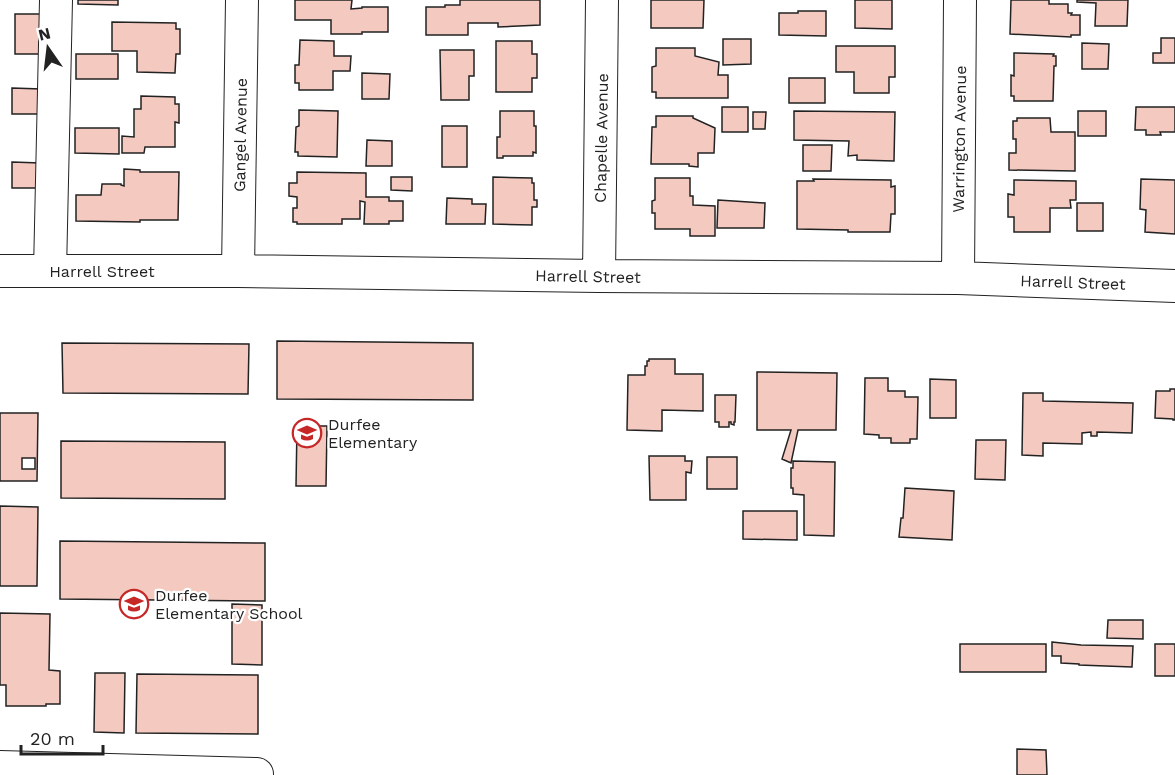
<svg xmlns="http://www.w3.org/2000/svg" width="1175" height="775" font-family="'Work Sans',sans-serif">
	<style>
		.building { fill: #f3c9c0; stroke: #222; stroke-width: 1.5; fill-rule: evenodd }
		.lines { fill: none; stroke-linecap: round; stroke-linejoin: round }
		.minor-casing { stroke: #222; stroke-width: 34 }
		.minor { stroke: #fff; stroke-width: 32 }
		.labels { text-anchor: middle; stroke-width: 4.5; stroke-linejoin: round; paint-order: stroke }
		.street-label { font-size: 16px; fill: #222; stroke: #fff }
		.poi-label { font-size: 16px; fill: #222; stroke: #fff; text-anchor: start }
	</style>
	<rect width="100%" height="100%" fill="#fff"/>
	<path class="building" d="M 78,0 L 118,0 L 118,5 L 78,4 Z
		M 295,0 L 352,0 L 351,9 L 362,8 L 362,7 L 388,7 L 388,32 L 362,32 L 362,34 L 331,34 L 331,20 L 295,20 Z
		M 460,0 L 540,0 L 540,25 L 498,27 L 498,23 L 468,23 L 468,35 L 426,35 L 426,7 L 445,7 L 445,5 L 460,5 Z
		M 651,0 L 704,0 L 703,28 L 651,28 Z
		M 855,0 L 892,0 L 892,29 L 855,28 Z
		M 1011,0 L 1049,0 L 1049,4 L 1068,4 L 1068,13 L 1072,13 L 1071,15 L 1080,15 L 1080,35 L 1071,35 L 1071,37 L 1010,34 Z
		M 1077,0 L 1128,0 L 1127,26 L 1095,26 L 1096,3 L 1077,2 Z
		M 798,11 L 826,11 L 826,36 L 779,35 L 779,13 L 798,13 Z
		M 15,14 L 40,14 L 43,54 L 15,54 Z
		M 112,22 L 176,23 L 176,29 L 180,29 L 180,54 L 176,54 L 175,73 L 137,72 L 137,51 L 112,51 Z
		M 1161,38 L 1175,38 L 1175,63 L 1153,63 L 1153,53 L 1161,53 Z
		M 723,39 L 751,39 L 751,64 L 723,65 Z
		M 300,40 L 334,41 L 334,56 L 351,56 L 350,71 L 333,71 L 333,90 L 299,90 L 299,83 L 295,83 L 295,65 L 299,65 Z
		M 496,41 L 532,41 L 532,54 L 537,54 L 537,78 L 532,78 L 532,92 L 496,92 Z
		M 1082,43 L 1109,44 L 1108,69 L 1082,69 Z
		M 836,46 L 895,46 L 895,77 L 889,77 L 889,93 L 854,93 L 854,72 L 836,72 Z
		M 656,48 L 695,48 L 695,56 L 719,62 L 718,75 L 728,75 L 728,98 L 656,98 L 656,92 L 652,92 L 652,67 L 656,66 Z
		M 440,50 L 474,50 L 474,76 L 469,76 L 469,100 L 441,100 Z
		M 1014,53 L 1054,54 L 1053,56 L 1056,56 L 1056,66 L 1054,66 L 1053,101 L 1014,101 L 1014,96 L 1011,96 L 1011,75 L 1014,76 Z
		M 76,54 L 118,54 L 118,79 L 76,79 Z
		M 362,73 L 390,74 L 389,99 L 362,99 Z
		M 789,78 L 825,78 L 825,103 L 789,103 Z
		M 12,88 L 41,89 L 41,114 L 12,114 Z
		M 141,96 L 175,97 L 175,104 L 179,104 L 179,123 L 175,122 L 175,147 L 145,147 L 144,153 L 122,153 L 122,136 L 134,137 L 134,109 L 141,109 Z
		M 722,107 L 748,107 L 748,132 L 722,132 Z
		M 1136,107 L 1175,107 L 1175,132 L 1160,132 L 1161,135 L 1146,135 L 1146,130 L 1135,130 Z
		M 299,110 L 338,111 L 337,157 L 298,156 L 298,152 L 295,152 L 296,127 L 299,126 Z
		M 500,111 L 534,111 L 534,126 L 536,126 L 536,153 L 533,152 L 533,156 L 503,156 L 503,158 L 497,158 L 497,137 L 500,137 Z
		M 794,111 L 895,112 L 894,161 L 857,160 L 857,155 L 848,156 L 849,141 L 794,140 Z
		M 1078,111 L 1106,111 L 1106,136 L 1078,136 Z
		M 753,112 L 766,112 L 765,129 L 753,129 Z
		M 656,116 L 693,116 L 693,118 L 715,128 L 714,153 L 698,153 L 698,167 L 689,166 L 689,164 L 651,164 L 652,127 L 656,127 Z
		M 1017,118 L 1050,118 L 1051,132 L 1075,132 L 1075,171 L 1009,170 L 1009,153 L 1016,153 L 1016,139 L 1013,139 L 1013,121 L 1017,121 Z
		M 442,126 L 467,126 L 467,167 L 442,167 Z
		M 75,128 L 119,128 L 119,154 L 75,153 Z
		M 367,140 L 392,141 L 392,166 L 366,166 Z
		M 803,145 L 832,145 L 831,171 L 803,171 Z
		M 12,162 L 40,163 L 40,188 L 12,188 Z
		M 124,169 L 140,170 L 140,172 L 179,172 L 178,220 L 140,220 L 140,222 L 76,221 L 76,195 L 101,195 L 102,184 L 121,184 L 121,185 L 124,186 Z
		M 297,172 L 366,173 L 366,197 L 389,197 L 389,201 L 403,201 L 403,221 L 389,221 L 389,224 L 364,224 L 365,202 L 360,201 L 360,219 L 342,219 L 342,224 L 297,224 L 297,222 L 293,222 L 293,208 L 297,208 L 297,197 L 289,196 L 289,183 L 297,183 Z
		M 391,177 L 412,177 L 412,191 L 391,190 Z
		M 493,177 L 532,178 L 532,183 L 534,183 L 534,200 L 537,200 L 537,207 L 532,207 L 532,225 L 493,224 Z
		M 655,178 L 690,178 L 690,196 L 693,196 L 693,205 L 715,206 L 715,236 L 690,236 L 690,229 L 655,229 L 655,213 L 652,213 L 652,201 L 655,200 Z
		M 813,179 L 891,180 L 891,187 L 895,186 L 895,214 L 891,214 L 890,232 L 848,232 L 848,230 L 797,229 L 797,181 L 814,181 Z
		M 1141,179 L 1175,180 L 1175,234 L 1145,232 L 1146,210 L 1140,209 Z
		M 1014,180 L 1076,181 L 1076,200 L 1070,200 L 1071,208 L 1050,208 L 1050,232 L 1014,232 L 1014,217 L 1008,217 L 1008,194 L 1014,195 Z
		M 447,198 L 472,199 L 472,204 L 486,204 L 485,224 L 446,224 Z
		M 718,200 L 765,203 L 764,228 L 717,228 Z
		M 1077,203 L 1103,203 L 1103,231 L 1077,231 Z
		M 277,341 L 473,343 L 473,400 L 277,399 Z
		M 62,343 L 249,344 L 248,394 L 63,393 Z
		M 649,359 L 675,359 L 675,374 L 703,374 L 703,411 L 662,410 L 662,431 L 627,430 L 628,375 L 645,375 L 645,366 L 647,366 L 647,361 L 649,361 Z
		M 757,372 L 837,373 L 836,430 L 798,430 L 791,463 L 782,459 L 791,430 L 757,430 Z
		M 865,378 L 888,378 L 888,391 L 905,391 L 905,397 L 918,397 L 917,439 L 910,439 L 910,443 L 891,443 L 891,438 L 879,438 L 879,435 L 864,434 Z
		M 930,379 L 956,380 L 956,418 L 930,418 Z
		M 1170,389 L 1175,389 L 1175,420 L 1173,420 L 1173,419 L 1155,418 L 1156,391 L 1170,391 Z
		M 1023,393 L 1043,393 L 1043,401 L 1133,403 L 1132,433 L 1097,432 L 1097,436 L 1091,436 L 1091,432 L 1082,433 L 1082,444 L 1043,443 L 1043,456 L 1022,455 Z
		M 715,395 L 736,395 L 735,422 L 734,422 L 734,425 L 731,424 L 731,422 L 729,422 L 729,427 L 719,427 L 719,422 L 715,422 Z
		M 0,413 L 38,413 L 37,481 L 0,481 ZM 22,458 L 35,458 L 35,469 L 22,469 Z
		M 297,426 L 327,426 L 326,486 L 296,486 Z
		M 976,440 L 1006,440 L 1005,480 L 975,479 Z
		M 61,441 L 225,442 L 225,499 L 61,498 Z
		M 649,456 L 685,456 L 685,461 L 692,461 L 691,473 L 686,472 L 686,500 L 650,500 Z
		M 707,457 L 737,457 L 737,489 L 707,489 Z
		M 793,461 L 835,462 L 834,536 L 804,535 L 804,495 L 793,494 L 793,488 L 791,488 L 791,468 L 793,468 Z
		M 905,488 L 954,491 L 952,540 L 899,537 L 901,518 L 903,518 Z
		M 0,506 L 38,507 L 37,586 L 0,586 Z
		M 743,511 L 797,511 L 797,540 L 743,539 Z
		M 60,541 L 265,543 L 265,601 L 60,599 Z
		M 232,604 L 262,605 L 262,665 L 232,664 Z
		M 0,613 L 50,614 L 49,670 L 60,671 L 60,704 L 46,704 L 46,706 L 6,706 L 6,685 L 0,685 Z
		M 1108,620 L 1143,620 L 1143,639 L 1107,638 Z
		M 1052,642 L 1081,645 L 1133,646 L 1132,667 L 1079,665 L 1079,664 L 1061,663 L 1061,656 L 1052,656 Z
		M 960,644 L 1046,644 L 1046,672 L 960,672 Z
		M 1155,644 L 1175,644 L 1175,676 L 1155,676 Z
		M 95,673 L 125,673 L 124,733 L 94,732 Z
		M 137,674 L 258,675 L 258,734 L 136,733 Z
		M 1017,749 L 1046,750 L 1047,775 L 1017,775 Z"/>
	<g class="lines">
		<g class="minor-casing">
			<path id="minor" d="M 0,271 L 238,271 L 599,276 L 958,278 L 1175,286
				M 50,271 L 56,0
				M 238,271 L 242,0
				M 599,276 L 602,0
				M 958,278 L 960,0
				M 0,767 L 257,774"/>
		</g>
		<use href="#minor" class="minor"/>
	</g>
	<defs>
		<g id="school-ring" transform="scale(1.5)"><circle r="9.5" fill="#fff" stroke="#c62828" stroke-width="1.5"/><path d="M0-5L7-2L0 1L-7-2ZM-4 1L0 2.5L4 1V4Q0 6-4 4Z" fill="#c62828"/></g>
	</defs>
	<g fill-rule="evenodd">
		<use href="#school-ring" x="307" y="433"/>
		<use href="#school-ring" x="134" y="604"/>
	</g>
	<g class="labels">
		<g class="street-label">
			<text transform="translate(240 135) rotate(-89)" y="6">Gangel Avenue</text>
			<text transform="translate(601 138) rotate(-89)" y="6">Chapelle Avenue</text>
			<text transform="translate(959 139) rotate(-89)" y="6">Warrington Avenue</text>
			<text x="102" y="277">Harrell Street</text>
			<text transform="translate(588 276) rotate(1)" y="6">Harrell Street</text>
			<text transform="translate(1073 282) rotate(2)" y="6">Harrell Street</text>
		</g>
		<g class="poi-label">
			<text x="328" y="430">Durfee<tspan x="328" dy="18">Elementary</tspan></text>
			<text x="155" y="601">Durfee<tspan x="155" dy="18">Elementary School</tspan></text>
		</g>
	</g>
	<g transform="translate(48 48) rotate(346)" stroke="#ffffff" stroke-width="4.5" paint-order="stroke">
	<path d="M0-4.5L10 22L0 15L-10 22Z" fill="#222222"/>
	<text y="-9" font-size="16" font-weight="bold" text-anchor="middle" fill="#222222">N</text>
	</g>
	<path d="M21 745v9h82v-9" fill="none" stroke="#222222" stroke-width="3"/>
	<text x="30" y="745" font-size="18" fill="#222222" stroke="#ffffff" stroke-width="4.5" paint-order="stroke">20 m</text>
</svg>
